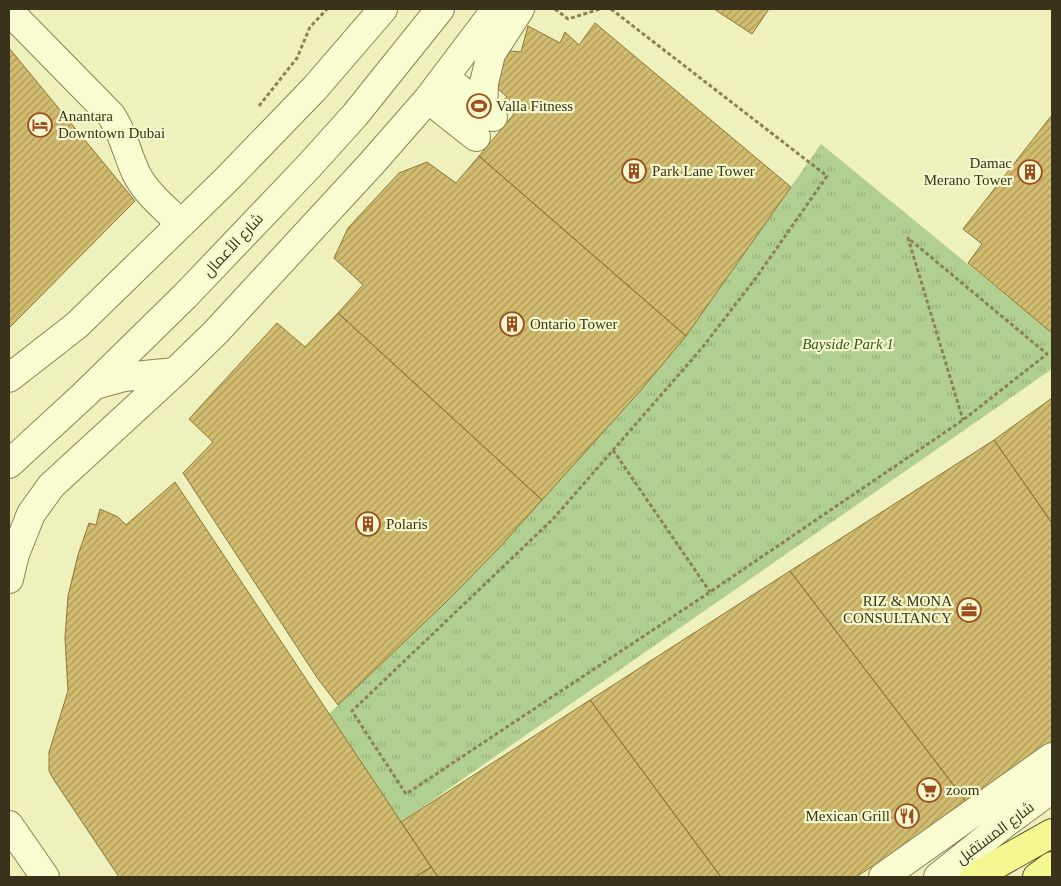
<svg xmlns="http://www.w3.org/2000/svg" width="1061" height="886" font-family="'Times New Roman',Cairo,serif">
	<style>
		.grass { fill: url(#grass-tufts) }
		.building { fill: url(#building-hatch); stroke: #8b7638 }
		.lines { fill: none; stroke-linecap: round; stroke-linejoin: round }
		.minor-casing { stroke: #8a8454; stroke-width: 30 }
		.major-casing { stroke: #574f29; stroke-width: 30 }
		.path { stroke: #8a8454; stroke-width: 3; stroke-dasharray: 4 2.5; stroke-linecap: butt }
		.minor { stroke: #f9fbd0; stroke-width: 28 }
		.major { stroke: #f4f890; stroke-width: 28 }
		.labels { text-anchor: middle; stroke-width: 4.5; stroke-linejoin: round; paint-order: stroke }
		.poi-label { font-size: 15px; fill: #38331a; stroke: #f5f8cc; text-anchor: start }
		.street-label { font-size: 15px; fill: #38331a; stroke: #f5f8cc }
		.park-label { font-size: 15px; font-style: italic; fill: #35561f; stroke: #f5f8cc }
	</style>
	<defs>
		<pattern id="grass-tufts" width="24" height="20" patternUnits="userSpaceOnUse" patternTransform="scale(1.25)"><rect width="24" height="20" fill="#b1cf90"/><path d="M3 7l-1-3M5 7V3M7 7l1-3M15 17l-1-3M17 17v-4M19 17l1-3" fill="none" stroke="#99b27c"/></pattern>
		<pattern id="building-hatch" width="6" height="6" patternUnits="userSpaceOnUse" patternTransform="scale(1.25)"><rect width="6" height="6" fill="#d2bc6f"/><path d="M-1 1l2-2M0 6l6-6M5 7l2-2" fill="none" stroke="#ab995a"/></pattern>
	</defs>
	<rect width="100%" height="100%" fill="#eef1bc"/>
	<path class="grass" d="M 821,144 L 1052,333 L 1052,369 L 401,822 L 329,714 L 386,659 L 641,390 L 686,336 Z"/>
	<path class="building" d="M 714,9 L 769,9 L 752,34 Z
		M 595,23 L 791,187 L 686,336 L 479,156 L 514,114 L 500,103 L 507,97 L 485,77 L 500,50 L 521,52 L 528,26 L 560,43 L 565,32 L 579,45 Z
		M 9,48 L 135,201 L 9,328 Z
		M 1052,115 L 1052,333 L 968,263 L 982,244 L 963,229 Z
		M 479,156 L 686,336 L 641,390 L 542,500 L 338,313 L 363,285 L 334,258 L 348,228 L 399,173 L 427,162 L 456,183 Z
		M 338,313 L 542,500 L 499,548 L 445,603 L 338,705 L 318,679 L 183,473 L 213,442 L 189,419 L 277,323 L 305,347 Z
		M 1052,398 L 1052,523 L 994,440 Z
		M 994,440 L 1052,523 L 1052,751 L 968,804 L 790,571 Z
		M 175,482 L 431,867 L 415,877 L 119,877 L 54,780 L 49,771 L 49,752 L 68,691 L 65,638 L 68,596 L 78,555 L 89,523 L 96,525 L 100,509 L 118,517 L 126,525 Z
		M 790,571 L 968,804 L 856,877 L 721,877 L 590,700 Z
		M 590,700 L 721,877 L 438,877 L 401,822 Z
		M 431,867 L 438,877 L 415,877 Z"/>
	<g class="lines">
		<g class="minor-casing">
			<path id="minor" d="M 9,11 L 111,115 C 124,134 127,155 137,175 C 147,194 166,209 181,224
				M 445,77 L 493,117
				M 428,99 L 476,137
				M 467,130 L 483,109 L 484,83 L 491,54 L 520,9
				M 9,378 L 77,325 L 227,179 L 315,88 L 383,9
				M 95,385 L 124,377 L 175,372 L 216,332 L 372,163 L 428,99 L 496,9
				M 9,464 L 85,394 L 185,296 L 309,166 L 355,115 L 440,9
				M 9,579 L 15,554 L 31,514 L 51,486 L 175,372
				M 9,825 L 45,877
				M 883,877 L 1052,757
				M 938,877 L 1003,825 L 1052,789"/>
		</g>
		<g class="major-casing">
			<path id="major" d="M 974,877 L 1052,833
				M 1037,877 L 1052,866"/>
		</g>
		<path class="path" d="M 555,9 L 568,19 L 600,9
			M 611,9 L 827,176 L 758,275 L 702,348 L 553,519 L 352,711 L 406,794 L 710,592 L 963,420 L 1047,354 L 908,238 L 963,420
			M 259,106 L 297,58 L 310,27 L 327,9
			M 613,450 L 710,592"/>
		<use href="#minor" class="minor"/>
		<use href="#major" class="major"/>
	</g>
	<defs>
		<g id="stadium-ring" transform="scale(1.25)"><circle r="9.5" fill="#f5f8cc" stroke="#9d4c20" stroke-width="1.5"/><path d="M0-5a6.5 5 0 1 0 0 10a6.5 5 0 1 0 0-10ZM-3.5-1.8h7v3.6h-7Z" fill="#9d4c20"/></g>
		<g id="hotel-ring" transform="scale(1.25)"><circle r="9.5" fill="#f5f8cc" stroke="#9d4c20" stroke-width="1.5"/><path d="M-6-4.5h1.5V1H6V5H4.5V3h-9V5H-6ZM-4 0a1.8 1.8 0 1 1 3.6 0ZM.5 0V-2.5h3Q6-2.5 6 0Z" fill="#9d4c20"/></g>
		<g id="building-ring" transform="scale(1.25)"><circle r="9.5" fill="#f5f8cc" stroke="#9d4c20" stroke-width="1.5"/><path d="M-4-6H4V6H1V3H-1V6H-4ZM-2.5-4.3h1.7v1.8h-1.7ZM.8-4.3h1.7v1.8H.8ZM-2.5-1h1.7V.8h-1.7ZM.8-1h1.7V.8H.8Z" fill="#9d4c20"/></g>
		<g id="office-ring" transform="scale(1.25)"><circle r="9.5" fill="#f5f8cc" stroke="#9d4c20" stroke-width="1.5"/><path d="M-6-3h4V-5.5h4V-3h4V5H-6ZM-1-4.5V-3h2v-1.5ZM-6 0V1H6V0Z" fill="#9d4c20"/></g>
		<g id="supermarket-ring" transform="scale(1.25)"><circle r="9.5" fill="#f5f8cc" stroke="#9d4c20" stroke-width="1.5"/><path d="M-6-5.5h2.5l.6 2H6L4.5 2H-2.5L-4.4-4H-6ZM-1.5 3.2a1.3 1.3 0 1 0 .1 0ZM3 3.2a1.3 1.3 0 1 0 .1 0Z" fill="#9d4c20"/></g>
		<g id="restaurant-ring" transform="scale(1.25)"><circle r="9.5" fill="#f5f8cc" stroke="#9d4c20" stroke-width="1.5"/><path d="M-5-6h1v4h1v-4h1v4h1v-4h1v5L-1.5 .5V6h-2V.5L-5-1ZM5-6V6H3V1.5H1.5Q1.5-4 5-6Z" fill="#9d4c20"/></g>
	</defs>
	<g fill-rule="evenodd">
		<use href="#stadium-ring" x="479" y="106"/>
		<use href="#hotel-ring" x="40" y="125"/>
		<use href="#building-ring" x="634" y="171"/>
		<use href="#building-ring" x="1030" y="172"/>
		<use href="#building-ring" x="512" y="324"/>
		<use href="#building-ring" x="368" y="524"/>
		<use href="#office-ring" x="969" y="610"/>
		<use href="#supermarket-ring" x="929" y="790"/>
		<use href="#restaurant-ring" x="907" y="816"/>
	</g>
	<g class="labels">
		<g class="poi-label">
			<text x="496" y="111">Valla Fitness</text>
			<text x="58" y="121">Anantara<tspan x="58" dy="17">Downtown Dubai</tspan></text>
			<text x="1012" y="168" text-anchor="end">Damac<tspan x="1012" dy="17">Merano Tower</tspan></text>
			<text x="652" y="176">Park Lane Tower</text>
			<text x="530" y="329">Ontario Tower</text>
			<text x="386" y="529">Polaris</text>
			<text x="952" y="606" text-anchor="end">RIZ &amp; MONA<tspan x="952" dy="17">CONSULTANCY</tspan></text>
			<text x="946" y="795">zoom</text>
			<text x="890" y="821" text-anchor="end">Mexican Grill</text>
		</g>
		<g class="street-label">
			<text transform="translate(233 245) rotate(-47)" y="5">شارع الأعمال</text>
			<text transform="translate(995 833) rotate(-37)" y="5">شارع المستقبل</text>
		</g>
		<g class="park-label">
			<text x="848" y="349">Bayside Park 1</text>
		</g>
	</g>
	<rect width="1061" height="886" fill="none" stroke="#38331a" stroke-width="20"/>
</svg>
